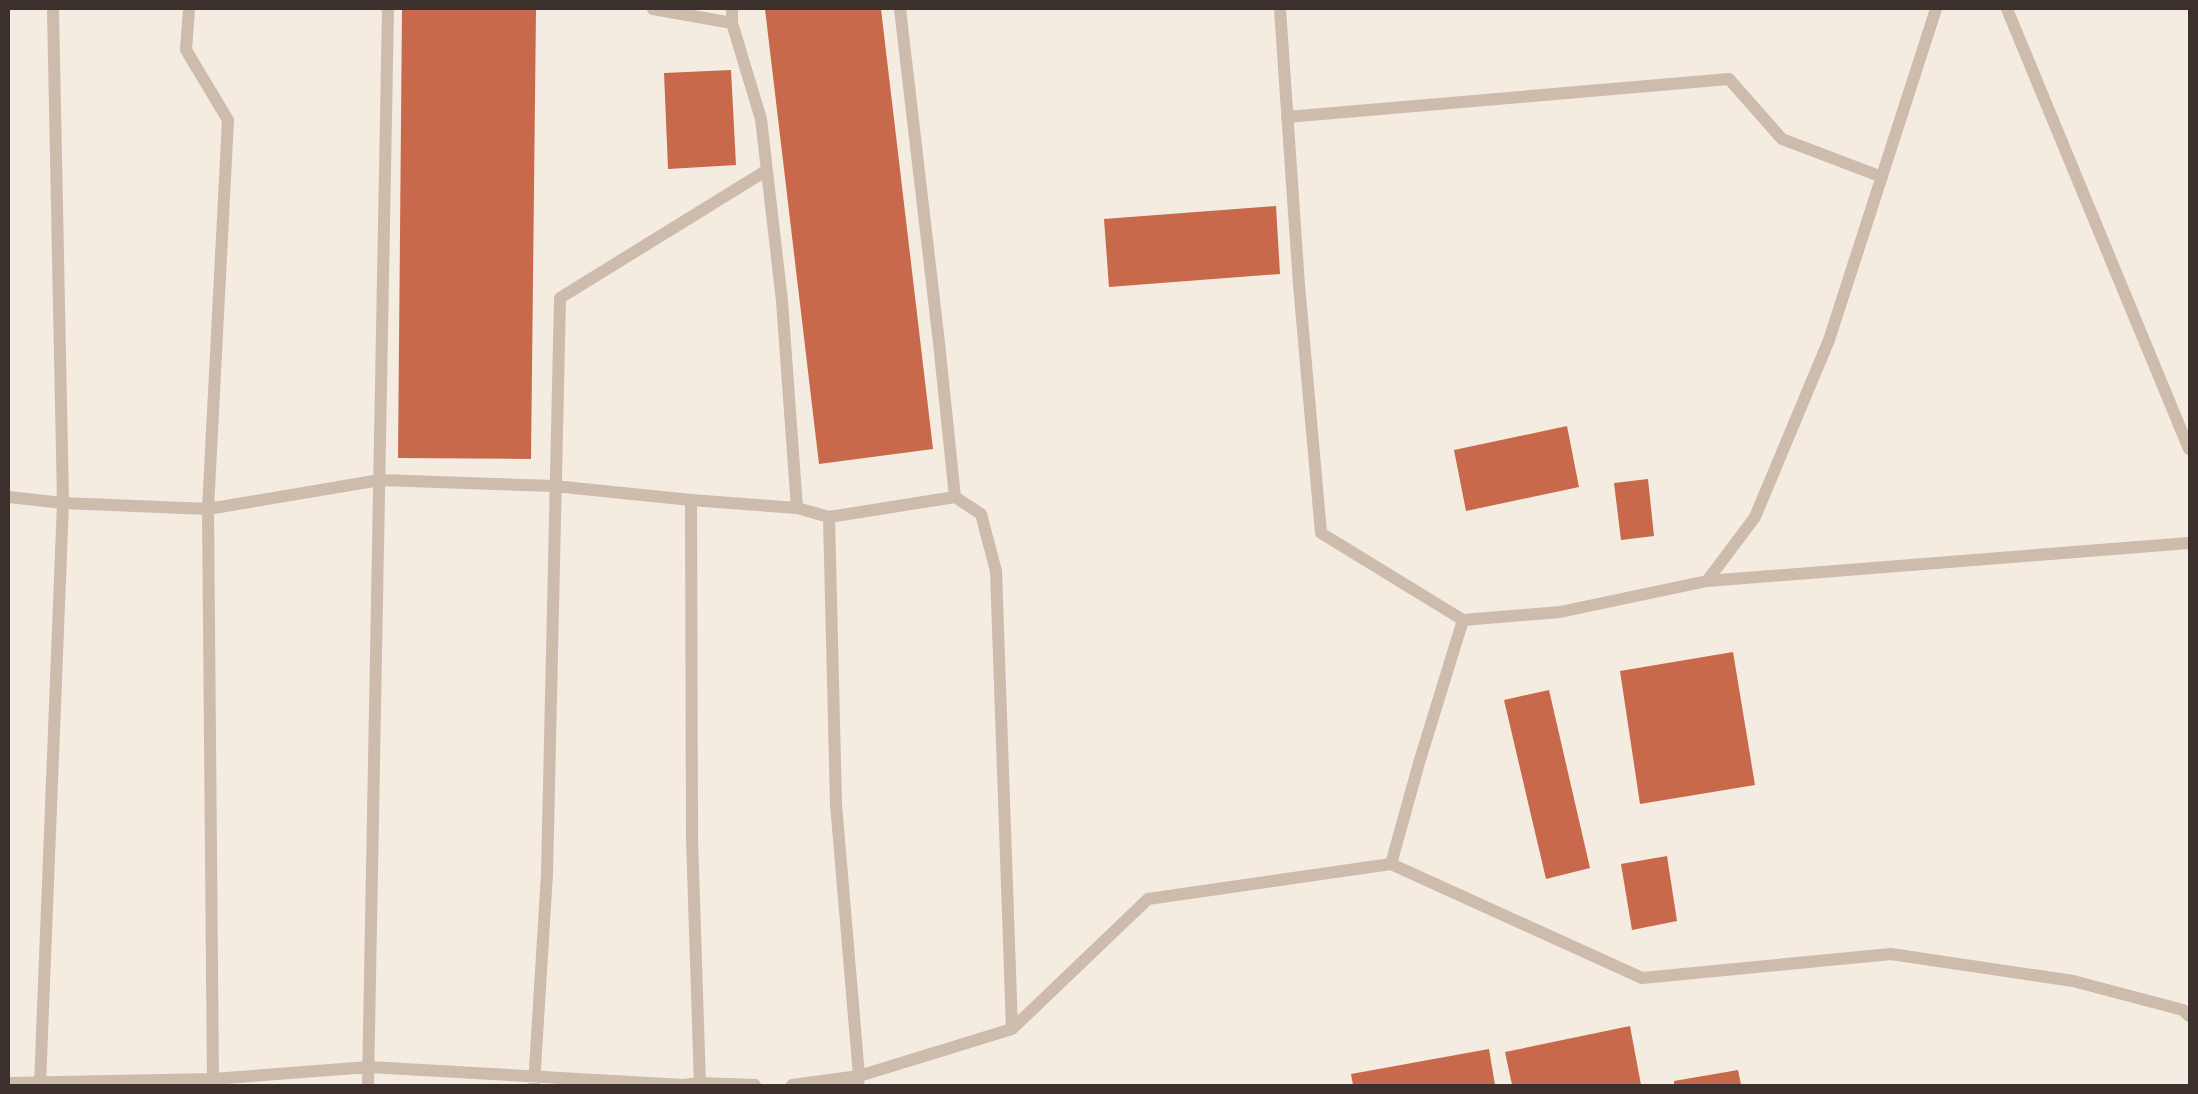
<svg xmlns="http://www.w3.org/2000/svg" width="2198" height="1094" font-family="'Roboto Condensed',sans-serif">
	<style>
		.building { fill: #c8694b }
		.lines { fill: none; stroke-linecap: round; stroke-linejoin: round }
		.street { stroke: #cdbbac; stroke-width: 12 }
	</style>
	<rect width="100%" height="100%" fill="#f4ebe1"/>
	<path class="building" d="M 402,9 L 536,9 L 531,459 L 398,458 Z
		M 765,9 L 881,9 L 933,449 L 819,464 Z
		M 731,70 L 736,165 L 668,169 L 664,73 Z
		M 1276,206 L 1280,274 L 1109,287 L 1104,219 Z
		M 1567,426 L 1579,487 L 1466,511 L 1454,450 Z
		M 1648,479 L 1654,536 L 1621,540 L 1614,483 Z
		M 1733,652 L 1755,785 L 1640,804 L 1620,671 Z
		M 1549,690 L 1590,868 L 1546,879 L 1504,700 Z
		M 1667,856 L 1677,921 L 1632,930 L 1621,864 Z
		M 1630,1026 L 1641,1085 L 1512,1085 L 1505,1052 Z
		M 1489,1049 L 1495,1085 L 1353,1085 L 1351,1074 Z
		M 1738,1070 L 1741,1085 L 1674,1085 L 1674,1081 Z"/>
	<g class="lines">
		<path class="street" d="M 189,9 L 186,50 L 228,120 L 208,509 L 213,1085
			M 653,9 L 732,23
			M 732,9 L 732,23 L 761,119 L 782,301 L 797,508
			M 900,9 L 939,343 L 955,497
			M 1280,9 L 1299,285 L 1321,533 L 1463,620
			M 2007,9 L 2189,449
			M 1287,117 L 1729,79 L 1782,139 L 1882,177
			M 9,497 L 63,503 L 208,509 L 380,480 L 554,486 L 691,500 L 797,508 L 829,517 L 955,497 L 981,514 L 996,571 L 1012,1029
			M 691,500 L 692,838 L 700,1085
			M 829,517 L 836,804 L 859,1076 L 858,1085
			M 1707,581 L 2189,543
			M 1391,864 L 1419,763 L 1463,620 L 1560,612 L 1707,581 L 1755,517 L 1829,340 L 1936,9
			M 9,1083 L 213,1079 L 369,1067 L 683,1085 L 700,1083 L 755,1085
			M 40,1085 L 63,503 L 53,9
			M 368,1085 L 388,9
			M 534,1085 L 547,874 L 560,298 L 767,170
			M 792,1085 L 859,1076 L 1012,1029 L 1148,899 L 1391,864 L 1642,978 L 1891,954 L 2073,981 L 2183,1010 L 2189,1016"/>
	</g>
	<rect width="2198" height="1094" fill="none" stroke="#3b302b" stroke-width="20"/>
</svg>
